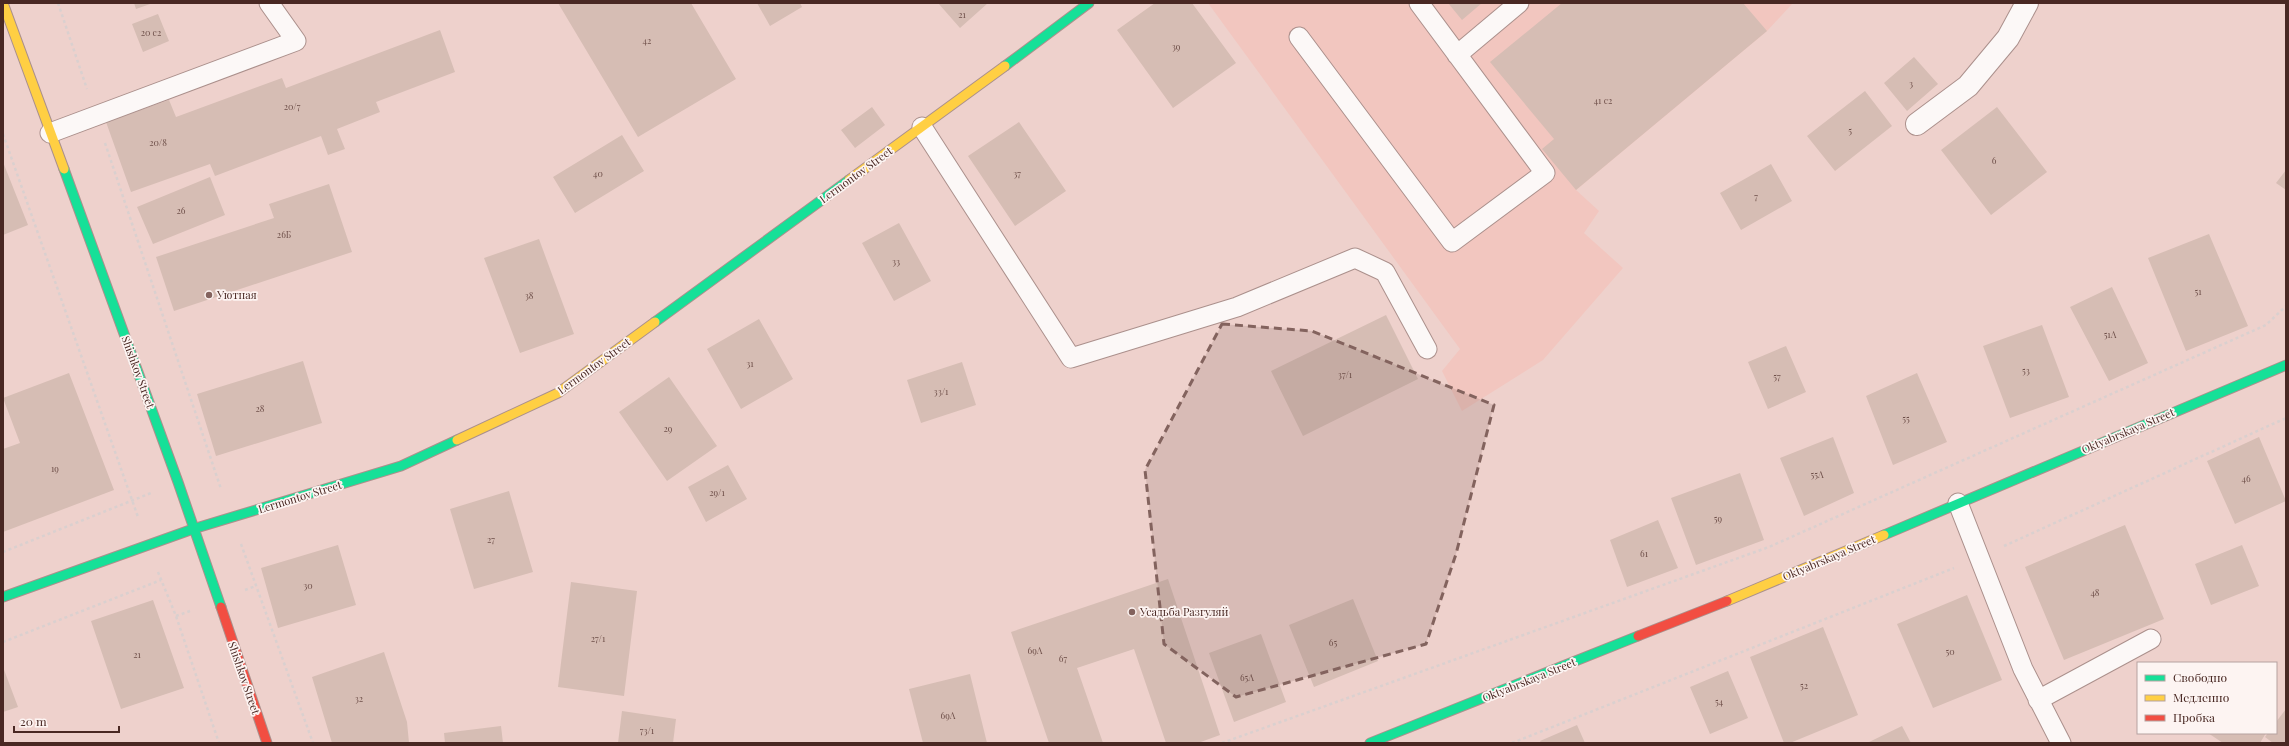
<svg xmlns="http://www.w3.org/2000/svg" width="2289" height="746" font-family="'Playfair Display',serif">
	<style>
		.built { fill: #f2c6bf }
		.building { fill: #d6bdb4 }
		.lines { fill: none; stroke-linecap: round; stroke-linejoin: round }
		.lane-casing { stroke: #ab908c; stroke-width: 21 }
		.street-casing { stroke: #ab908c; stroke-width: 24 }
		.fast-casing { stroke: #ab908c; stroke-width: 11 }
		.slow-casing { stroke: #ab908c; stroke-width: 11 }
		.jam-casing { stroke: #ab908c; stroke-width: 11 }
		.path { stroke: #dad0cf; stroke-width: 2.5; stroke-dasharray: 3 3; stroke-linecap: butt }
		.lane { stroke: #fcf8f7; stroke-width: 19 }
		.street { stroke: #fcf8f7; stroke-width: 22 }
		.fast { stroke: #16e098; stroke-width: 9 }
		.slow { stroke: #ffcf43; stroke-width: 9 }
		.jam { stroke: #f24e42; stroke-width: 9 }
		.marked { fill: #83635e; fill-opacity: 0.2; stroke: #83635e; stroke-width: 3; stroke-dasharray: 8 5; stroke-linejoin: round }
		.poi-dot { fill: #83635e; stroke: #fdf4f2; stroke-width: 1.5 }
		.labels { text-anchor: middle; stroke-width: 3.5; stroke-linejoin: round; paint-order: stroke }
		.number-label { font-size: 9px; fill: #6e4f49 }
		.street-label { font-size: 11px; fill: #492823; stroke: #fdf4f2 }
		.poi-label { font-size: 11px; fill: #492823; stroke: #fdf4f2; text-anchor: start }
	</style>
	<rect width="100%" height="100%" fill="#eed1cc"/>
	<path class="built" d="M 1208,3 L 1793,3 L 1767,31 L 1576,190 L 1599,211 L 1584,233 L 1623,268 L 1543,360 L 1462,411 L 1442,371 L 1460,349 Z"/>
	<path class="building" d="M 134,3 L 153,3 L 136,9 Z
		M 558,3 L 691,3 L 736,79 L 638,137 Z
		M 757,3 L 800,3 L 802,7 L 770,26 Z
		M 938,3 L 988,3 L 960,28 Z
		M 1155,3 L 1192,3 L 1236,63 L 1173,108 L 1117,30 Z
		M 1448,3 L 1482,3 L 1462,20 Z
		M 1562,3 L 1743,3 L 1767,31 L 1576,190 L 1542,149 L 1554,139 L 1490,62 Z
		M 158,14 L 169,41 L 143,52 L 132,24 Z
		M 440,30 L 455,72 L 376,102 L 380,112 L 337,129 L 345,149 L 328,155 L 321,136 L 215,176 L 210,164 L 131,192 L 106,122 L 169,100 L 176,117 L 282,78 L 286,88 Z
		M 1914,57 L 1938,84 L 1907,111 L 1884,83 Z
		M 1865,91 L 1892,126 L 1835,171 L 1807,136 Z
		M 872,107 L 885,125 L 855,148 L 841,130 Z
		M 1997,107 L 2047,172 L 1991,215 L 1941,150 Z
		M 1019,122 L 1066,191 L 1015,226 L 968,156 Z
		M 622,135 L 644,171 L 575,213 L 553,177 Z
		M 3,162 L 28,225 L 3,235 Z
		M 1771,164 L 1792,201 L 1741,230 L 1720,193 Z
		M 2286,170 L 2286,190 L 2276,183 Z
		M 210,177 L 225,215 L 153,244 L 137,207 Z
		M 329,184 L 352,252 L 174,311 L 156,257 L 274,218 L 269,204 Z
		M 899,223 L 931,281 L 894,301 L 862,243 Z
		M 2209,234 L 2248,326 L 2186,351 L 2148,258 Z
		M 539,239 L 574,334 L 520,353 L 484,258 Z
		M 2112,287 L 2148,363 L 2109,381 L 2070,307 Z
		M 1386,315 L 1418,379 L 1303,436 L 1271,371 Z
		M 759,319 L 793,379 L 741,409 L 707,349 Z
		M 2042,325 L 2069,397 L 2010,418 L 1983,346 Z
		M 1786,346 L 1806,392 L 1768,409 L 1748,362 Z
		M 303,361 L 322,423 L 216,456 L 197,394 Z
		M 962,362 L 976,405 L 921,423 L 907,380 Z
		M 69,373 L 114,490 L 3,532 L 3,449 L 20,443 L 3,398 Z
		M 1917,373 L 1947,442 L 1893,465 L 1866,396 Z
		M 669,377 L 717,446 L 667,481 L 619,412 Z
		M 1833,437 L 1854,493 L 1804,516 L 1780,458 Z
		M 2259,437 L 2286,501 L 2235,524 L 2207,461 Z
		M 728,465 L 747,499 L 706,522 L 688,487 Z
		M 1740,473 L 1764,540 L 1696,565 L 1671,498 Z
		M 509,491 L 533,572 L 474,589 L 450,509 Z
		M 1658,520 L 1678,568 L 1627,587 L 1610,540 Z
		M 2125,525 L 2164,619 L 2064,660 L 2025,567 Z
		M 338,545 L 356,605 L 278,628 L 261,568 Z
		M 2242,545 L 2259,586 L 2211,605 L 2195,564 Z
		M 1168,579 L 1220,735 L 1198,743 L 1166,743 L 1134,649 L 1077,668 L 1103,743 L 1049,743 L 1011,632 Z
		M 571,582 L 637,591 L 624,696 L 558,687 Z
		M 1967,595 L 2002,680 L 1933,708 L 1897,624 Z
		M 1353,599 L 1378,661 L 1314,687 L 1289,625 Z
		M 153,600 L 184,688 L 121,709 L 91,621 Z
		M 1823,627 L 1858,715 L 1790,743 L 1784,743 L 1750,657 Z
		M 1261,634 L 1286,702 L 1234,722 L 1209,653 Z
		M 384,652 L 407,722 L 409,743 L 332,743 L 312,677 Z
		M 3,667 L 18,707 L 3,712 Z
		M 1728,671 L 1748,718 L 1710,734 L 1690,687 Z
		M 970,674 L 987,743 L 923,743 L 909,689 Z
		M 2286,709 L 2286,743 L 2273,743 L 2265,737 L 2268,733 L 2276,733 L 2276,722 Z
		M 622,711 L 676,719 L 673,743 L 618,743 Z
		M 1577,725 L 1585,743 L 1541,743 L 1540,741 Z
		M 501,726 L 503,743 L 445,743 L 444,733 Z
		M 1902,726 L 1911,743 L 1867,743 Z
		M 2208,733 L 2266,733 L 2260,743 L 2223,743 Z"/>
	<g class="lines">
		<g class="lane-casing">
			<path id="lane" d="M 1299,37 L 1452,242 L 1545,173 L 1419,3
				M 1457,55 L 1519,3
				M 922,127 L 1071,358 L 1237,307 L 1355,258 L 1385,272 L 1427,349
				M 50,133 L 296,41 L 269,3
				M 1958,503 L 2023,669 L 2061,743
				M 2038,700 L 2151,639"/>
		</g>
		<g class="street-casing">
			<path id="street" d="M 1917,124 L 1968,86 L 2008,38 L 2027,3"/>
		</g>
		<g class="fast-casing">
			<path id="fast" d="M 1005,66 L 1089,3
				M 64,169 L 178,482 L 221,607
				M 655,322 L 849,180
				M 1884,535 L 2286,365
				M 3,597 L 193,529 L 401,466 L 457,440
				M 1370,743 L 1638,636"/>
		</g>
		<g class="slow-casing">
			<path id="slow" d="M 3,3 L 64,169
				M 849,180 L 1005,66
				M 457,440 L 558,393 L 655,322
				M 1727,601 L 1884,535"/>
		</g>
		<g class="jam-casing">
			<path id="jam" d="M 221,607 L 267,743
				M 1638,636 L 1727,601"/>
		</g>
		<path class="path" d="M 58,3 L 87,89
			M 3,134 L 138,517
			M 105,143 L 221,489
			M 241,544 L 313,743
			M 2004,546 L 2286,418
			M 3,552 L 151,493
			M 158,572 L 176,616 L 219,743
			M 245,590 L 256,586
			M 176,616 L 190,611
			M 3,642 L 161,580
			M 1222,743 L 1769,547 L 2266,325 L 2286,306
			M 1512,743 L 1954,568"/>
		<use href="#lane" class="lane"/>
		<use href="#street" class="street"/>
		<use href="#fast" class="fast"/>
		<use href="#slow" class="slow"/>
		<use href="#jam" class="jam"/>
	</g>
	<path class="marked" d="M 1222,324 L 1312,331 L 1494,405 L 1456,554 L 1426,644 L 1236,697 L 1164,644 L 1145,470 Z"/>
	<g class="poi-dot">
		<circle cx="209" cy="295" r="4"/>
		<circle cx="1132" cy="612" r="4"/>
	</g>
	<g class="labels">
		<g class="number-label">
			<text x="962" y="18">21</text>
			<text x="151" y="36">20 с2</text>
			<text x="647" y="44">42</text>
			<text x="1176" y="50">39</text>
			<text x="1911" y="87">3</text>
			<text x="1603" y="104">41 с2</text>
			<text x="292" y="110">20/7</text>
			<text x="1850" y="134">5</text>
			<text x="158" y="146">20/8</text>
			<text x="1994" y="164">6</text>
			<text x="598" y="177">40</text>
			<text x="1017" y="177">37</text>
			<text x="1756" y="200">7</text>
			<text x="181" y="214">26</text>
			<text x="284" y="238">26Б</text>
			<text x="896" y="265">33</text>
			<text x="2198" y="295">51</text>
			<text x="529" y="299">38</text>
			<text x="2110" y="338">51А</text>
			<text x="750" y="367">31</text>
			<text x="2026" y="374">53</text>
			<text x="1345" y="378">37/1</text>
			<text x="1777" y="380">57</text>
			<text x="941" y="395">33/1</text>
			<text x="260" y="412">28</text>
			<text x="1906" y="422">55</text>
			<text x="668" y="432">29</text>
			<text x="55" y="472">19</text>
			<text x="1817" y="478">55А</text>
			<text x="2246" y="482">46</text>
			<text x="717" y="496">29/1</text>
			<text x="1718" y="522">59</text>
			<text x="491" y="543">27</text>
			<text x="1644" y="557">61</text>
			<text x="308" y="589">30</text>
			<text x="2095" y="596">48</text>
			<text x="598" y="642">27/1</text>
			<text x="1333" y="646">65</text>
			<text x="1035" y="654">69А</text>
			<text x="1950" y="655">50</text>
			<text x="137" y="658">21</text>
			<text x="1063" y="662">67</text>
			<text x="1247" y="681">65А</text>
			<text x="1804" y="689">52</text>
			<text x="359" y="702">32</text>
			<text x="1719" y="705">54</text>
			<text x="948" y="719">69А</text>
			<text x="647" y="734">73/1</text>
		</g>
		<g class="street-label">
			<text transform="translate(856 175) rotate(-36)" y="4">Lermontov Street</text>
			<text transform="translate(594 366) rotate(-36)" y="4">Lermontov Street</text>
			<text transform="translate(138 372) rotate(70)" y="4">Shishkov Street</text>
			<text transform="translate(2128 431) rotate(-23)" y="4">Oktyabrskaya Street</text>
			<text transform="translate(300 497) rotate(-17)" y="4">Lermontov Street</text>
			<text transform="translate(1829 558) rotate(-23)" y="4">Oktyabrskaya Street</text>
			<text transform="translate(244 678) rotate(71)" y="4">Shishkov Street</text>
			<text transform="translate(1529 680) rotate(-22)" y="4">Oktyabrskaya Street</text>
		</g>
		<g class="poi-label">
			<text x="217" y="299">Уютная</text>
			<text x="1140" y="616">Усадьба Разгуляй</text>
		</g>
	</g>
	<rect width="2289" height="746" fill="none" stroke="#492823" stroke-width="8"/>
	<rect x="2137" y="662" width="140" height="72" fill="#fdf4f2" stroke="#b5a29f"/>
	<rect x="2145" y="675" width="20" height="6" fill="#16e098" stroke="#b5a29f"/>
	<text x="2173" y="682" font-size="12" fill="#492823">Свободно</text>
	<rect x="2145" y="695" width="20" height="6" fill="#ffcf43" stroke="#b5a29f"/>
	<text x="2173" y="702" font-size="12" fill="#492823">Медленно</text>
	<rect x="2145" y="715" width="20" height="6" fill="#f24e42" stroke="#b5a29f"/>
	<text x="2173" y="722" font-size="12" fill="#492823">Пробка</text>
	<path d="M14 726v6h105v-6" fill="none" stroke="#492823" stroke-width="2"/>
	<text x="20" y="726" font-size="12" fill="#492823" stroke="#fdf4f2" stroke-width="3" paint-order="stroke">20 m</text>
</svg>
